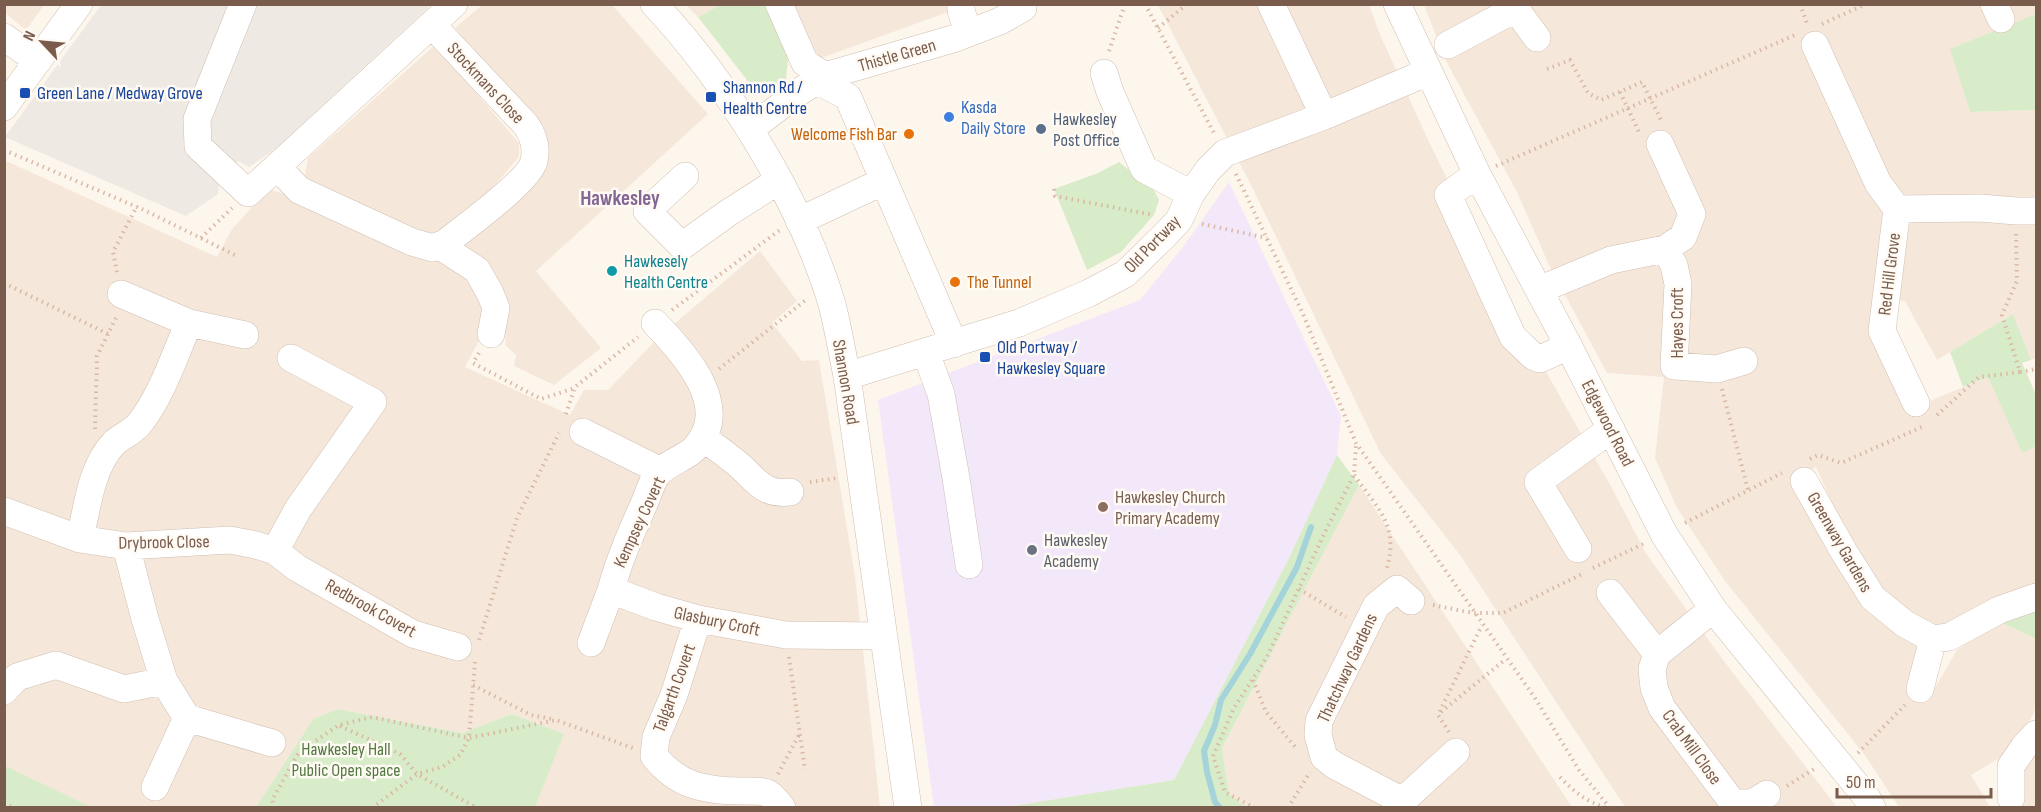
<svg xmlns="http://www.w3.org/2000/svg" width="2041" height="812" font-family="'Sofia Sans Condensed',sans-serif">
	<style>
		.residential { fill: #f5e8da }
		.industrial { fill: #efe9e4 }
		.education { fill: #f3e8fa }
		.green { fill: #d8ecc9 }
		.lines { fill: none; stroke-linecap: round; stroke-linejoin: round }
		.stream { stroke: #a5d3da; stroke-width: 6 }
		.minor-casing { stroke: #d1beb0; stroke-width: 28 }
		.path { stroke: #d9b8a5; stroke-width: 4; stroke-dasharray: 1.5 4.5; stroke-linecap: butt }
		.minor { stroke: #fff; stroke-width: 27 }
		.transit-dot { fill: #1a4fb4; stroke: #fffaf3; stroke-width: 2 }
		.shop-dot { fill: #3f7fe0; stroke: #fffaf3; stroke-width: 2 }
		.service-dot { fill: #5c6f8a; stroke: #fffaf3; stroke-width: 2 }
		.food-dot { fill: #e8710a; stroke: #fffaf3; stroke-width: 2 }
		.culture-dot { fill: #0f9aa8; stroke: #fffaf3; stroke-width: 2 }
		.education-dot { fill: #8d6e63; stroke: #fffaf3; stroke-width: 2 }
		.worship-dot { fill: #6b7280; stroke: #fffaf3; stroke-width: 2 }
		.labels { text-anchor: middle; stroke-width: 5; stroke-linejoin: round; paint-order: stroke }
		.street-label { font-size: 18px; fill: #7a5c4d; stroke: #fffaf3 }
		.transit-label { font-size: 18px; fill: #164399; stroke: #fffaf3; text-anchor: start }
		.shop-label { font-size: 18px; fill: #366cbe; stroke: #fffaf3; text-anchor: start }
		.service-label { font-size: 18px; fill: #4e5e75; stroke: #fffaf3; text-anchor: start }
		.food-label { font-size: 18px; fill: #c56008; stroke: #fffaf3; text-anchor: end }
		.culture-label { font-size: 18px; fill: #0d838f; stroke: #fffaf3; text-anchor: start }
		.education-label { font-size: 18px; fill: #785e54; stroke: #fffaf3; text-anchor: start }
		.worship-label { font-size: 18px; fill: #5b616d; stroke: #fffaf3; text-anchor: start }
		.park-label { font-size: 18px; fill: #537a41; stroke: #fffaf3 }
		.quarter-label { font-size: 21px; font-weight: bold; fill: #846695; stroke: #fffaf3 }
	</style>
	<rect width="100%" height="100%" fill="#fdf6ec"/>
	<path class="residential" d="M 4,5 L 5,4 L 44,5 L 26,30 L 5,13 Z
		M 482,5 L 612,5 L 708,114 L 536,271 L 601,348 L 554,385 L 514,366 L 516,355 L 506,346 L 503,301 L 462,245 L 531,184 L 535,123 L 455,28 Z
		M 686,5 L 720,5 L 698,17 Z
		M 777,5 L 949,5 L 948,12 L 821,58 Z
		M 1158,5 L 1369,5 L 1381,37 L 1431,146 L 1510,308 L 1613,490 L 1645,552 L 1723,660 L 1837,807 L 1625,807 L 1460,555 L 1381,454 L 1252,187 Z
		M 1424,5 L 2036,5 L 2036,14 L 1951,49 L 1970,112 L 2036,110 L 2036,200 L 1915,199 L 1902,193 L 1888,178 L 1829,48 L 1809,57 L 1885,216 L 1873,333 L 1905,411 L 1988,377 L 2022,452 L 2036,446 L 2036,587 L 1937,629 L 1906,612 L 1877,591 L 1852,548 L 1816,467 L 1792,480 L 1863,593 L 1878,610 L 1911,632 L 1920,645 L 1906,687 L 1909,694 L 1925,699 L 1933,691 L 1957,650 L 1998,621 L 2036,639 L 2036,696 L 2034,713 L 2026,727 L 2001,757 L 1971,775 L 1990,807 L 1899,807 L 1864,754 L 1725,581 L 1677,508 L 1655,458 L 1664,377 L 1607,373 L 1549,265 L 1517,192 L 1446,61 Z
		M 435,45 L 519,143 L 519,157 L 489,192 L 446,233 L 425,238 L 317,191 L 305,175 L 308,158 Z
		M 4,160 L 217,257 L 232,229 L 269,189 L 293,197 L 452,267 L 473,281 L 485,302 L 481,337 L 465,367 L 570,415 L 584,390 L 608,390 L 660,336 L 760,251 L 797,301 L 772,323 L 802,361 L 819,360 L 855,576 L 880,807 L 535,807 L 563,734 L 512,714 L 462,733 L 338,709 L 313,719 L 256,807 L 90,807 L 5,767 Z
		M 1929,219 L 2036,223 L 2036,358 L 2031,360 L 2013,314 L 1937,360 L 1905,301 L 1895,300 L 1903,233 L 1911,223 Z
		M 1359,485 L 1572,807 L 1246,807 L 1229,794 L 1222,748 Z
		M 2036,745 L 2036,807 L 2003,808 L 2022,767 Z"/>
	<path class="industrial" d="M 101,5 L 431,5 L 275,149 L 249,167 L 238,161 L 219,179 L 218,194 L 186,216 L 5,137 Z"/>
	<path class="education" d="M 1229,182 L 1341,416 L 1337,455 L 1289,558 L 1174,780 L 1007,807 L 934,807 L 878,400 L 1140,300 L 1183,247 Z"/>
	<path class="green" d="M 720,5 L 770,5 L 789,49 L 786,80 L 768,93 L 754,89 L 698,17 Z
		M 2036,14 L 2036,110 L 1970,112 L 1950,49 Z
		M 1119,162 L 1154,190 L 1159,200 L 1154,215 L 1121,252 L 1087,270 L 1054,189 L 1098,173 Z
		M 2013,314 L 2031,360 L 2022,363 L 2036,395 L 2036,446 L 2022,453 L 1988,377 L 1963,387 L 1950,352 Z
		M 1337,455 L 1359,485 L 1222,748 L 1229,794 L 1246,807 L 1007,807 L 1174,780 L 1289,558 Z
		M 2036,609 L 2036,639 L 1998,621 Z
		M 338,709 L 462,733 L 512,714 L 564,734 L 535,807 L 256,807 L 313,719 Z
		M 5,766 L 91,807 L 5,807 Z"/>
	<g class="lines">
		<path class="stream" d="M 1220,808 L 1215,802 L 1207,772 L 1204,751 L 1215,725 L 1221,700 L 1250,654 L 1297,567 L 1311,527"/>
		<g class="minor-casing">
			<path id="minor" d="M 243,4 L 197,119 L 198,146 L 248,193 L 454,4
				M 654,4 C 728,83 801,201 832,304 C 838,328 842,352 847,376 L 908,808
				M 779,4 L 805,63 L 825,76
				M 961,4 L 961,10 L 968,33
				M 1271,4 L 1324,116
				M 1397,4 L 1477,174 L 1566,341 L 1664,534 L 1713,609 L 1867,798 L 1872,808
				M 1512,4 L 1537,38
				M 1994,4 L 2001,19
				M 4,37 L 38,61
				M 1448,45 L 1515,9
				M 1815,45 L 1878,183 L 1897,209
				M 1104,73 L 1110,92 L 1144,169 L 1191,194
				M 818,81 L 848,97 L 954,344
				M 4,107 L 79,4
				M 750,129 L 802,90 L 825,76 L 956,38 L 1000,21 L 1023,8 L 1023,4
				M 277,166 L 299,190 L 412,242 L 433,248 L 445,243 C 464,228 530,180 534,161 C 537,148 533,135 526,125 L 432,25
				M 1477,174 L 1448,195 L 1513,337 L 1533,356 L 1540,359 L 1569,346
				M 685,176 L 647,211 L 682,246 L 728,213 L 778,181
				M 799,221 L 884,181
				M 440,246 L 477,270 L 490,293 L 496,308 L 491,334
				M 1665,249 L 1674,265 L 1678,284 L 1674,366 L 1717,369 L 1744,361
				M 1539,290 L 1611,260 L 1665,249 L 1683,237 L 1692,214 L 1660,144
				M 189,323 L 245,335
				M 926,353 L 941,394 L 956,478 L 969,565
				M 847,376 L 1019,323 L 1089,293 L 1125,274 L 1164,236 L 1179,220 L 1191,194 L 1208,170 L 1225,153 L 1324,116 L 1428,72
				M 1916,403 L 1882,331 L 1897,209 L 1980,208 L 2016,211 L 2036,211
				M 583,432 L 661,471
				M 703,438 C 713,445 724,453 734,461 C 754,476 761,496 790,492
				M 1804,481 L 1844,552 L 1873,598 L 1905,624 L 1933,639 L 1949,637 L 1999,610 L 2036,597
				M 4,511 L 80,539 L 126,546 L 230,540 L 256,545 L 275,551 L 297,568 L 413,634 L 458,647
				M 80,539 C 87,508 91,467 114,443 C 122,436 133,432 140,423 C 162,395 174,356 189,323 L 121,294
				M 126,546 L 145,619 L 164,681 L 187,718 L 155,787
				M 1578,549 L 1538,482 L 1611,429
				M 275,551 L 298,509 L 373,402 L 291,358
				M 611,590 C 619,560 631,533 644,504 C 648,495 651,483 657,475 C 666,463 684,459 694,449 C 735,408 683,352 655,323
				M 1610,593 L 1657,654 L 1713,609
				M 698,619 L 674,695 L 656,737 L 654,756 C 677,785 704,791 741,791 C 749,791 762,790 769,794 C 774,797 778,803 782,808
				M 591,643 L 611,590 L 656,607 L 698,619 L 786,635 L 883,636
				M 1657,654 L 1652,669 L 1654,688 L 1662,708 L 1733,803 L 1752,803 L 1767,794
				M 1920,689 L 1933,639
				M 4,691 L 17,677 L 56,665 L 124,689 L 164,681
				M 187,718 L 272,743
				M 2011,798 L 2011,766 L 2024,747 L 2036,734
				M 1399,804 L 1393,796 L 1334,765 L 1324,757 L 1318,735 L 1319,721 L 1376,606 L 1397,589 L 1411,601
				M 1400,808 L 1399,804 L 1456,752"/>
		</g>
		<path class="path" d="M 1145,4 L 1214,133
			M 1800,4 L 1808,26
			M 1822,24 L 1866,4
			M 1158,28 L 1187,4
			M 1109,51 L 1125,4
			M 1547,69 L 1570,60 L 1588,93 L 1601,100 L 1642,82 L 1662,122
			M 1620,92 L 1640,134
			M 4,150 L 144,210 L 235,255
			M 1496,166 L 1795,35
			M 1236,174 L 1303,314 L 1356,443 L 1535,698 L 1579,770 L 1610,808
			M 1054,189 L 1055,196 L 1153,215
			M 1202,224 L 1267,238
			M 2016,234 L 2017,281 L 2002,315 L 2020,372 L 2036,369
			M 201,238 L 232,208
			M 117,272 L 113,252 L 137,206
			M 4,283 L 108,334
			M 672,310 L 780,230
			M 479,353 L 473,363 L 541,399 L 575,388
			M 719,369 L 807,299
			M 1722,389 L 1748,490
			M 566,414 L 575,387 L 638,337
			M 1937,415 L 1979,377 L 2020,372
			M 95,429 L 97,356 L 117,316
			M 1810,459 L 1818,455 L 1841,463 L 1924,426
			M 1354,475 C 1378,509 1399,525 1387,568
			M 810,482 L 838,478
			M 1685,523 L 1782,473
			M 1593,568 L 1643,544
			M 1299,589 L 1346,617
			M 1433,605 L 1473,613 L 1503,613 L 1584,573
			M 479,640 L 517,518 L 559,433
			M 789,657 L 805,770
			M 1253,680 L 1266,712 L 1297,749
			M 473,685 L 531,715 L 552,719
			M 1441,712 L 1506,659
			M 340,726 L 400,754 L 417,774 L 477,808
			M 1449,732 L 1438,715 L 1482,625
			M 1858,753 L 1905,705
			M 778,774 L 800,733
			M 1560,777 C 1574,792 1587,802 1607,808
			M 1787,786 L 1814,769
			M 4,803 L 14,808
			M 275,808 L 272,800 L 299,752 L 339,725 L 372,717 L 469,738 L 556,720 L 633,748
			M 372,808 L 417,774 L 442,767 L 460,755 L 469,738 L 475,662
			M 1255,808 L 1225,792 L 1213,756 L 1234,708 L 1267,657 L 1325,532 L 1354,475 L 1356,444
			M 1288,808 L 1310,772"/>
		<use href="#minor" class="minor"/>
	</g>
	<g class="transit-dot">
		<rect x="19" y="87" width="12" height="12" rx="3"/>
		<rect x="705" y="91" width="12" height="12" rx="3"/>
		<rect x="979" y="351" width="12" height="12" rx="3"/>
	</g>
	<circle class="shop-dot" cx="949" cy="117" r="6"/>
	<circle class="service-dot" cx="1041" cy="129" r="6"/>
	<g class="food-dot">
		<circle cx="909" cy="134" r="6"/>
		<circle cx="955" cy="282" r="6"/>
	</g>
	<circle class="culture-dot" cx="612" cy="271" r="6"/>
	<circle class="education-dot" cx="1103" cy="507" r="6"/>
	<circle class="worship-dot" cx="1032" cy="550" r="6"/>
	<g class="labels">
		<g class="street-label">
			<text transform="translate(897 55) rotate(-16)" y="6">Thistle Green</text>
			<text transform="translate(486 83) rotate(47)" y="6">Stockmans Close</text>
			<text transform="translate(1152 244) rotate(-46)" y="6">Old Portway</text>
			<text transform="translate(1889 274) rotate(-83)" y="6">Red Hill Grove</text>
			<text transform="translate(1677 323) rotate(-90)" y="6">Hayes Croft</text>
			<text transform="translate(846 382) rotate(80)" y="6">Shannon Road</text>
			<text transform="translate(1608 423) rotate(63)" y="6">Edgewood Road</text>
			<text transform="translate(639 522) rotate(-65)" y="6">Kempsey Covert</text>
			<text transform="translate(164 542) rotate(-1)" y="6">Drybrook Close</text>
			<text transform="translate(1840 542) rotate(60)" y="6">Greenway Gardens</text>
			<text transform="translate(371 608) rotate(29)" y="6">Redbrook Covert</text>
			<text transform="translate(717 621) rotate(12)" y="6">Glasbury Croft</text>
			<text transform="translate(1347 668) rotate(-65)" y="6">Thatchway Gardens</text>
			<text transform="translate(674 688) rotate(-70)" y="6">Talgarth Covert</text>
			<text transform="translate(1692 747) rotate(54)" y="6">Crab Mill Close</text>
		</g>
		<g class="transit-label">
			<text x="723" y="93">Shannon Rd /<tspan x="723" dy="21">Health Centre</tspan></text>
			<text x="37" y="99">Green Lane / Medway Grove</text>
			<text x="997" y="353">Old Portway /<tspan x="997" dy="21">Hawkesley Square</tspan></text>
		</g>
		<g class="shop-label">
			<text x="961" y="113">Kasda<tspan x="961" dy="21">Daily Store</tspan></text>
		</g>
		<g class="service-label">
			<text x="1053" y="125">Hawkesley<tspan x="1053" dy="21">Post Office</tspan></text>
		</g>
		<g class="food-label">
			<text x="897" y="140">Welcome Fish Bar</text>
			<text x="967" y="288" text-anchor="start">The Tunnel</text>
		</g>
		<g class="culture-label">
			<text x="624" y="267">Hawkesely<tspan x="624" dy="21">Health Centre</tspan></text>
		</g>
		<g class="education-label">
			<text x="1115" y="503">Hawkesley Church<tspan x="1115" dy="21">Primary Academy</tspan></text>
		</g>
		<g class="worship-label">
			<text x="1044" y="546">Hawkesley<tspan x="1044" dy="21">Academy</tspan></text>
		</g>
		<g class="park-label">
			<text x="346" y="755">Hawkesley Hall<tspan x="346" dy="21">Public Open space</tspan></text>
		</g>
		<g class="quarter-label">
			<text x="620" y="205">Hawkesley</text>
		</g>
	</g>
	<rect width="2041" height="812" fill="none" stroke="#7a5c4d" stroke-width="12"/>
	<g transform="translate(42 42) rotate(296)" stroke="#fffaf3" stroke-width="4.5" paint-order="stroke">
	<path d="M0-4.5L10 22L0 15L-10 22Z" fill="#7a5c4d"/>
	<text y="-9" font-size="16" font-weight="bold" text-anchor="middle" fill="#7a5c4d">N</text>
	</g>
	<path d="M1837 788v9h154v-9" fill="none" stroke="#7a5c4d" stroke-width="3"/>
	<text x="1846" y="788" font-size="18" fill="#7a5c4d" stroke="#fffaf3" stroke-width="4.5" paint-order="stroke">50 m</text>
</svg>
